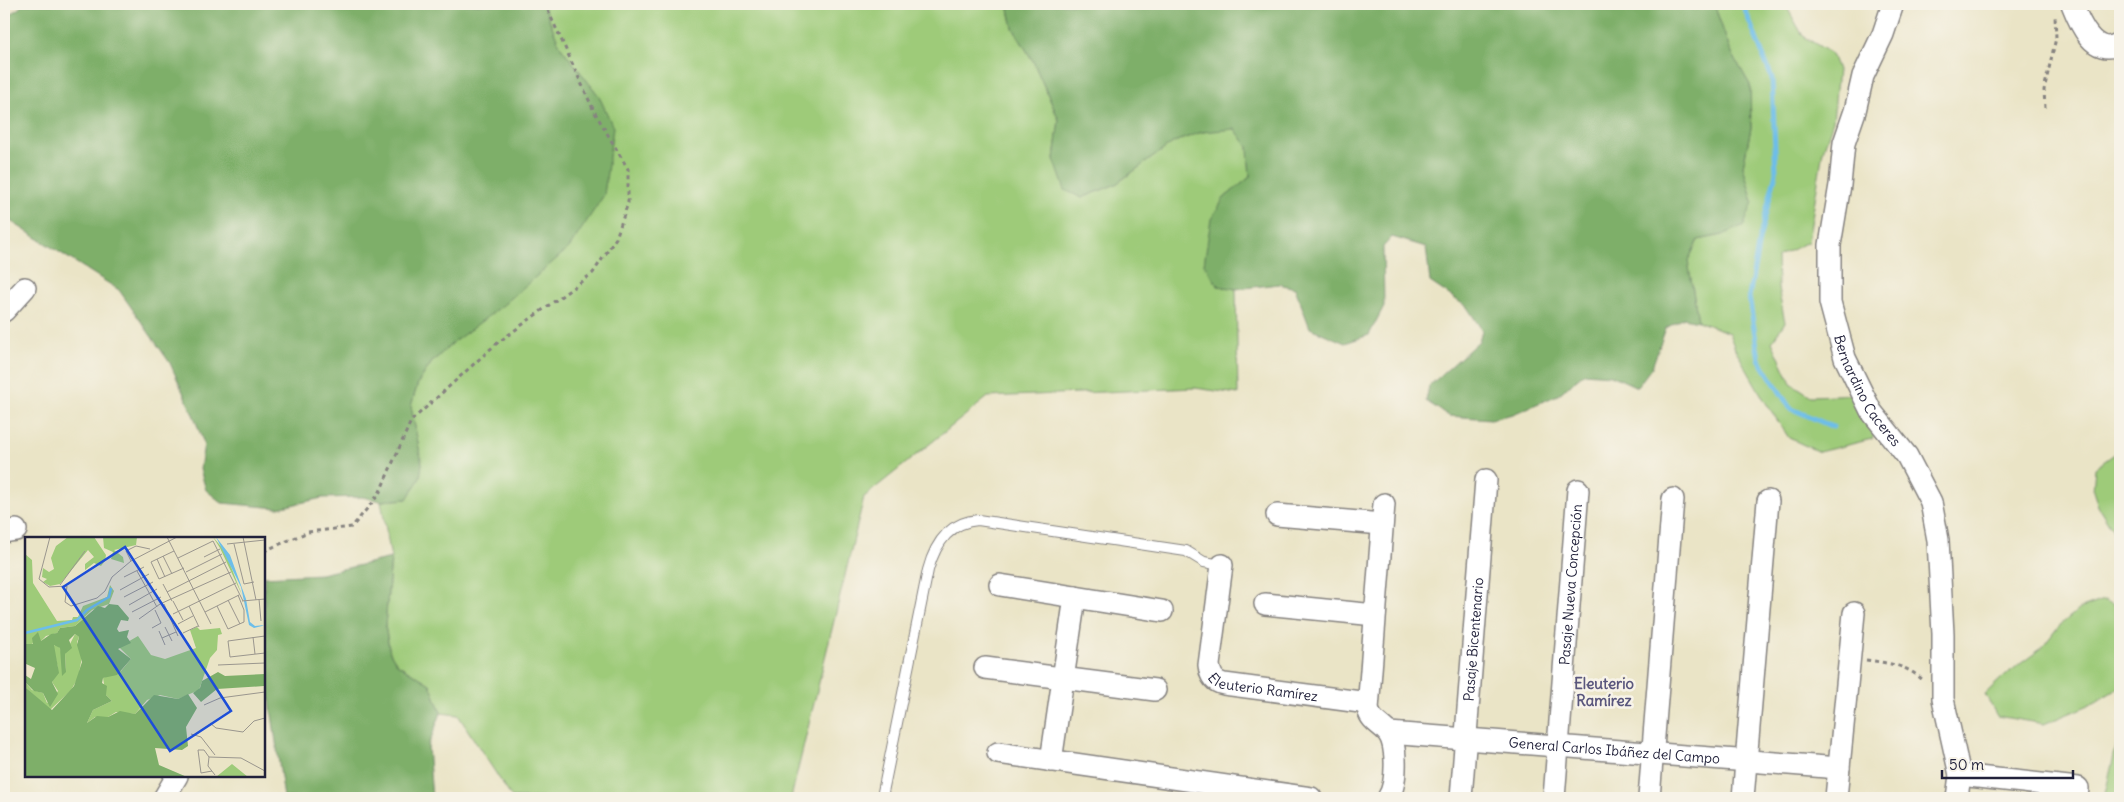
<svg xmlns="http://www.w3.org/2000/svg" width="2124" height="802" font-family="Delius,sans-serif">
	<style>
		.green { fill: #9ecb79; stroke: #60765a }
		.forest { fill: #7eaf69; stroke: #506852 }
		.lines { fill: none; stroke-linecap: round; stroke-linejoin: round }
		.stream { stroke: #6dbee9; stroke-width: 5 }
		.service-casing { stroke: #868380; stroke-width: 12 }
		.minor-casing { stroke: #868380; stroke-width: 24 }
		.path { stroke: #868380; stroke-width: 3; stroke-dasharray: 4 4; stroke-linecap: butt }
		.service { stroke: #fff; stroke-width: 10 }
		.minor { stroke: #fff; stroke-width: 21 }
		.labels { text-anchor: middle; stroke-width: 5; stroke-linejoin: round; paint-order: stroke }
		.street-label { font-size: 14px; fill: #22223b; stroke: #f7f3e8 }
		.neighbourhood-label { font-size: 15px; font-weight: bold; fill: #5a577d; stroke: #f7f3e8 }
		.inset-river { fill: none; stroke: #6dbee9; stroke-width: 2.5 }
		.inset-road { fill: none; stroke: #9a968e; stroke-width: 1 }
		.view { fill: #1d4ed8; fill-opacity: 0.15; stroke: #1d4ed8; stroke-width: 2.5 }
		.inset-edge { fill: none; stroke: #22223b; stroke-width: 2.5 }
	</style>
	<rect width="100%" height="100%" fill="#f7f3e8"/>
	<filter id="ink" filterUnits="userSpaceOnUse"><feTurbulence type="fractalNoise" baseFrequency=".02" numOctaves="2"/><feDisplacementMap in="SourceGraphic" scale="10" xChannelSelector="R" yChannelSelector="G"/><feConvolveMatrix kernelMatrix="1 2 1 2 8 2 1 2 1" color-interpolation-filters="sRGB"/></filter>
	<filter id="wash" filterUnits="userSpaceOnUse"><feTurbulence type="fractalNoise" baseFrequency=".0096" numOctaves="4" result="noise"/><feDisplacementMap in="SourceGraphic" scale="20" xChannelSelector="R" yChannelSelector="G"/><feGaussianBlur stdDeviation="1.12" result="paint"/><feColorMatrix in="noise" values="0 0 0 0 0 0 0 0 0 0 0 0 0 0 0 0 0 1.4 0 .05"/><feComposite in="paint" operator="in"/></filter>
	<g filter="url(#wash)">
		<rect width="100%" height="100%" fill="#eae4c6"/>
		<path class="green" d="M 543,4 L 1008,4 L 1013,28 L 1033,61 L 1059,120 L 1054,159 L 1082,198 L 1116,184 L 1174,142 L 1202,132 L 1235,128 L 1248,147 L 1250,177 L 1224,198 L 1218,286 L 1236,289 L 1238,394 L 1195,388 L 988,397 L 864,497 L 791,798 L 512,798 L 458,715 L 441,713 L 430,684 L 397,664 L 390,653 L 385,626 L 391,558 L 381,501 L 407,499 L 422,464 L 411,406 L 418,383 L 432,362 L 455,341 L 599,96 L 560,46 Z
			M 1714,4 L 1785,4 L 1803,36 L 1832,54 L 1838,70 L 1833,121 L 1823,151 L 1808,242 L 1777,257 L 1778,288 L 1785,322 L 1772,342 L 1791,383 L 1811,396 L 1859,394 L 1877,430 L 1872,439 L 1819,452 L 1789,438 L 1766,403 L 1735,349 L 1729,333 L 1698,321 L 1688,261 L 1698,240 L 1723,235 L 1753,202 L 1743,166 L 1751,128 L 1750,85 L 1730,50 Z
			M 2120,450 L 2120,542 L 2098,506 L 2093,491 L 2095,468 Z
			M 2104,600 L 2120,608 L 2120,687 L 2096,702 L 2044,724 L 1997,716 L 1985,694 L 2005,675 L 2042,648 L 2058,627 L 2079,609 Z
			M 2120,742 L 2120,798 L 2104,798 L 2117,743 Z"/>
		<path class="forest" d="M 24,4 L 543,4 L 560,46 L 599,96 L 613,127 L 604,195 L 569,248 L 502,306 L 455,341 L 432,362 L 418,383 L 411,406 L 422,464 L 420,478 L 407,499 L 381,501 L 362,497 L 322,498 L 278,508 L 222,503 L 206,490 L 200,469 L 204,444 L 195,419 L 170,363 L 119,290 L 4,217 L 4,20 Z
			M 1008,4 L 1714,4 L 1730,50 L 1750,85 L 1751,128 L 1743,166 L 1753,202 L 1744,225 L 1723,235 L 1698,240 L 1688,261 L 1698,321 L 1684,318 L 1666,328 L 1652,367 L 1637,387 L 1611,375 L 1584,373 L 1558,395 L 1513,414 L 1491,419 L 1449,416 L 1426,401 L 1429,386 L 1479,341 L 1482,330 L 1467,307 L 1430,282 L 1426,247 L 1392,237 L 1383,247 L 1384,306 L 1369,335 L 1345,343 L 1310,328 L 1295,288 L 1279,284 L 1236,289 L 1218,286 L 1204,264 L 1211,219 L 1224,198 L 1250,177 L 1248,147 L 1235,129 L 1202,132 L 1174,142 L 1116,184 L 1082,198 L 1065,190 L 1054,159 L 1059,120 L 1033,61 L 1013,28 Z
			M 391,558 L 385,626 L 390,653 L 397,664 L 430,684 L 441,713 L 428,746 L 432,798 L 284,798 L 264,659 L 264,577 L 321,574 Z"/>
		<g class="lines">
			<path class="stream" d="M 1745,4 L 1745,10 L 1772,78 L 1776,173 L 1759,240 L 1749,297 L 1759,359 L 1790,408 L 1833,427"/>
		</g>
	</g>
	<g filter="url(#ink)">
		<g class="lines">
			<g class="service-casing">
				<path id="service" d="M 885,798 L 883,792 L 928,570 C 935,544 949,522 978,520 L 1186,551 L 1204,562 L 1222,565"/>
			</g>
			<g class="minor-casing">
				<g id="minor">
					<path id="s1" d="M 1893,4 L 1883,34 L 1863,76 L 1855,111 L 1844,143 L 1840,185 L 1830,245 L 1830,302 L 1845,358 L 1871,411 L 1907,456 L 1931,502 L 1938,540 L 1943,634 L 1943,699 L 1960,775 L 1957,798"/>
					<path d="M 2072,4 C 2079,22 2094,59 2120,43"/>
					<path d="M 4,311 L 25,288"/>
					<path d="M 1384,504 L 1368,709 C 1371,722 1381,724 1388,733 C 1398,745 1397,785 1388,798"/>
					<path d="M 1277,515 L 1382,524"/>
					<path d="M 4,532 L 16,530"/>
					<path id="s2" d="M 1222,565 L 1209,665 C 1210,675 1214,682 1224,684 L 1368,703"/>
					<path d="M 1000,585 L 1162,611"/>
					<path d="M 1265,604 L 1375,615"/>
					<path d="M 985,668 L 1155,690"/>
					<path id="s3" d="M 1389,733 L 1839,768"/>
					<path d="M 998,753 L 1311,798"/>
					<path d="M 1051,761 L 1075,597"/>
					<path d="M 1960,775 L 2078,788 L 2077,798"/>
					<path d="M 164,798 L 177,776"/>
					<path id="s4" d="M 1461,798 L 1486,480"/>
					<path id="s5" d="M 1554,798 L 1578,490"/>
					<path d="M 1649,798 L 1673,499"/>
					<path d="M 1743,798 L 1768,501"/>
					<path d="M 1836,798 L 1854,613"/>
				</g>
			</g>
			<path class="path" d="M 2045,108 L 2044,90 L 2056,38 L 2055,15
				M 264,551 L 308,532 L 352,527 L 379,494 L 411,421 L 496,344 L 593,273 L 616,238 L 628,203 L 628,169 L 594,111 L 545,4
				M 1866,660 C 1889,663 1907,665 1924,681"/>
			<use href="#service" class="service"/>
			<use href="#minor" class="minor"/>
		</g>
	</g>
	<g class="labels">
		<g class="street-label">
			<text dy="5" stroke="none"><textPath href="#s1" startOffset="405">Bernardino Caceres</textPath></text>
			<text dy="5" stroke="none"><textPath href="#s5" startOffset="214">Pasaje Nueva Concepción</textPath></text>
			<text dy="5" stroke="none"><textPath href="#s4" startOffset="159">Pasaje Bicentenario</textPath></text>
			<text dy="5" stroke="none"><textPath href="#s2" startOffset="166">Eleuterio Ramírez</textPath></text>
			<text dy="5" stroke="none"><textPath href="#s3" startOffset="226">General Carlos Ibáñez del Campo</textPath></text>
		</g>
		<g class="neighbourhood-label">
			<text x="1604" y="689">Eleuterio<tspan x="1604" dy="17">Ramírez</tspan></text>
		</g>
	</g>
	<g transform="translate(25 537)">
		<rect width="240" height="240" fill="#eae4c6"/>
		<path d="M 43,0 L 69,0 L 81,18 L 80,24 L 76,29 L 69,26 L 60,33 L 60,27 L 69,20 L 63,13 L 35,47 L 25,49 L 18,45 L 22,42 L 17,40 L 18,31 L 24,35 L 29,32 L 26,21 L 31,9 ZM 78,0 L 112,0 L 111,8 L 89,13 L 98,20 L 99,26 L 86,22 L 88,15 L 79,11 ZM 188,0 L 200,14 L 217,58 L 195,11 ZM 0,17 L 7,23 L 8,46 L 32,84 L 47,83 L 48,80 L 53,80 L 58,69 L 82,60 L 85,48 L 89,54 L 84,67 L 67,73 L 50,89 L 35,91 L 32,96 L 21,99 L 15,105 L 10,100 L 7,108 L 0,107 ZM 172,90 L 175,93 L 195,91 L 197,97 L 193,98 L 192,113 L 185,121 L 174,153 L 153,162 L 135,158 L 122,163 L 110,177 L 91,175 L 83,180 L 70,180 L 62,186 L 68,173 L 87,164 L 81,158 L 78,141 L 96,134 L 106,122 L 94,110 L 113,99 L 126,118 L 140,122 L 171,111 L 165,93 ZM 50,97 L 54,100 L 52,105 L 57,120 L 53,141 L 46,153 L 25,173 L 0,150 L 0,145 L 7,153 L 18,156 L 22,166 L 27,162 L 33,154 L 27,145 L 33,131 L 28,109 L 32,107 L 35,111 L 41,135 L 40,117 ZM 207,227 L 223,240 L 191,240 Z" fill="#9ecb79"/>
		<path d="M 84,67 L 93,68 L 104,81 L 103,84 L 96,83 L 92,92 L 94,95 L 104,93 L 102,100 L 106,106 L 93,112 L 106,122 L 92,138 L 78,141 L 77,146 L 82,149 L 81,158 L 87,164 L 68,173 L 62,186 L 72,179 L 83,180 L 95,174 L 110,177 L 129,158 L 153,162 L 163,157 L 172,171 L 161,190 L 163,209 L 157,213 L 130,211 L 134,228 L 162,240 L 0,240 L 0,150 L 27,173 L 49,149 L 57,125 L 52,108 L 54,100 L 50,97 L 44,103 L 47,111 L 40,117 L 41,135 L 37,139 L 35,111 L 29,108 L 34,136 L 27,145 L 33,157 L 25,170 L 18,156 L 9,154 L 0,145 L 0,138 L 6,142 L 10,131 L 1,127 L 0,107 L 8,107 L 7,101 L 13,95 L 16,104 L 26,97 L 32,96 L 35,91 L 50,89 L 73,69 L 80,71 ZM 193,135 L 200,139 L 240,137 L 239,149 L 192,152 L 176,165 L 168,156 L 175,151 L 177,144 Z" fill="#7eaf69"/>
		<path d="M 191,0 L 205,18 L 221,62 L 225,85 L 230,89 L 239,88 L 237,89 L 229,91 L 224,88 L 216,50 Z" fill="#6dbee9"/>
		<path class="inset-river" d="M 0,96 L 52,83 L 62,73 L 84,60 L 86,51"/>
		<path class="inset-road" d="M 25,0 L 14,42 L 24,50 L 42,49 L 40,65 L 46,69 L 72,61 L 80,54 L 87,40 L 106,24 L 152,0M 142,0 L 186,87M 218,0 L 231,63M 188,4 L 218,64M 202,7 L 240,3M 209,7 L 219,47 L 229,45M 149,14 L 126,25 L 134,42 L 159,31M 138,19 L 147,37M 179,20 L 195,12M 153,21 L 188,4M 132,22 L 140,40M 106,24 L 101,14 L 111,9 L 125,12M 112,34 L 132,70M 161,35 L 197,17M 99,40 L 119,30M 138,47 L 147,64M 35,48 L 60,14M 95,53 L 124,37M 142,55 L 201,25M 99,60 L 128,45M 234,62 L 236,84M 203,63 L 215,87M 148,64 L 158,83M 217,64 L 240,62M 139,67 L 153,99M 104,68 L 132,52M 164,69 L 174,90M 192,69 L 203,92 L 219,85 L 219,73 L 213,58M 107,75 L 136,60M 180,75 L 214,58M 148,77 L 211,46M 114,82 L 135,67 L 206,35M 153,87 L 168,79M 140,90 L 147,104M 127,91 L 136,86 L 130,73M 134,94 L 140,108M 158,96 L 173,89M 240,99 L 203,104 L 205,120 L 240,116M 228,100 L 230,117M 137,101 L 151,95M 193,128 L 240,126M 179,168 L 195,161 L 240,155M 185,186 L 191,191 L 218,195 L 229,184 L 240,181M 166,197 L 176,200 L 190,218M 184,220 L 216,221 L 240,234M 187,234 L 176,236 L 173,213 L 179,213 L 184,220 L 183,229 L 190,238"/>
		<path class="view" d="M 100,10 L 206,174 L 145,214 L 38,50 Z"/>
		<rect width="240" height="240" class="inset-edge"/>
	</g>
	<rect width="2124" height="802" fill="none" stroke="#f7f3e8" stroke-width="20"/>
	<path d="M1942 770v8h131v-8" fill="none" stroke="#22223b" stroke-width="2.5"/>
	<text x="1949" y="770" font-size="15" fill="#22223b" stroke="#f7f3e8" stroke-width="4" paint-order="stroke">50 m</text>
</svg>
